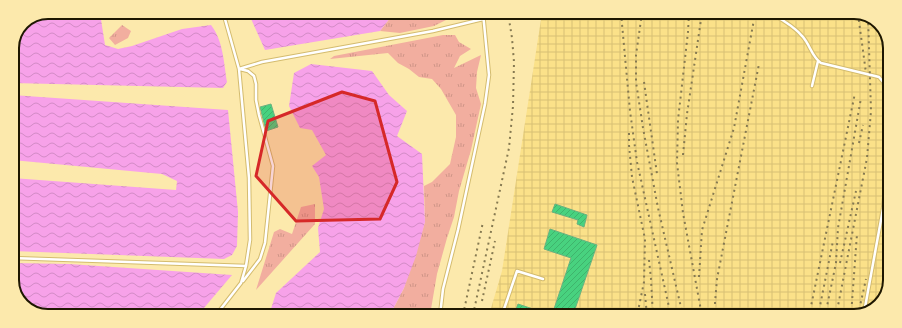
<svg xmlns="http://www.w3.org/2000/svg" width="902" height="328" font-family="Mulish,sans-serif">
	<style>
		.industrial { fill: url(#industrial-grid) }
		.grass { fill: url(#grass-tufts) }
		.water { fill: url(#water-waves) }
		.building { fill: url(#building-hatch); stroke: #6ab180 }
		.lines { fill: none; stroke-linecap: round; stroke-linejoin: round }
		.service-casing { stroke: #d4bc6f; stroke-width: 4.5 }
		.service { stroke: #fff; stroke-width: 2.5 }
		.rail { stroke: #857951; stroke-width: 2; stroke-dasharray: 2 4; stroke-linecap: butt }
		.marked { fill: #d62828; fill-opacity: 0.2; stroke: #d62828; stroke-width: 3; stroke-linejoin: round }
		.rim { fill: none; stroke: #1e1701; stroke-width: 2 }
	</style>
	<defs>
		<pattern id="industrial-grid" width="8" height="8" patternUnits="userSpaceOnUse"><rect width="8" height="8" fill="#fbe189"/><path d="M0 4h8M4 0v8" fill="none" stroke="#d7c074"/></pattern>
		<pattern id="grass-tufts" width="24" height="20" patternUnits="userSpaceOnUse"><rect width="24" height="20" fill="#f2ae9f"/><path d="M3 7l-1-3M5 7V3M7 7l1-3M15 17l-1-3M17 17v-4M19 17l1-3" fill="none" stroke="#cf9587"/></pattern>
		<pattern id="water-waves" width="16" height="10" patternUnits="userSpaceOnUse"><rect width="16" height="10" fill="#f7a2e9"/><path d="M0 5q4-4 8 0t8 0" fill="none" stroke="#d38bc6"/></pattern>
		<pattern id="building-hatch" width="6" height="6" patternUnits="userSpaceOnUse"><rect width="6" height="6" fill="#48d27f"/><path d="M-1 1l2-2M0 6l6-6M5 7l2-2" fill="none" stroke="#3fb46c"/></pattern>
	</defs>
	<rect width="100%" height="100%" fill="#fce9ac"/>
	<path class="industrial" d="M 542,13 L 865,14 L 882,26 L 890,45 L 888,273 L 883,298 L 876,309 L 854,316 L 489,315 L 502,271 Z"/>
	<path class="grass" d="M 394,13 L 447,13 L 448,19 L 434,26 L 400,33 L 380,31 Z
		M 122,25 L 131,31 L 128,38 L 115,45 L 109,38 Z
		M 443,35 L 455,35 L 459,42 L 471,49 L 460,56 L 454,68 L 481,55 L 477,72 L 476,88 L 481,104 L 471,150 L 459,191 L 454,217 L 447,238 L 437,274 L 430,315 L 390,315 L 404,288 L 425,222 L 424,186 L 432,182 L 450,164 L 456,137 L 456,115 L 441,89 L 432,79 L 419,77 L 409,69 L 398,63 L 388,53 L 330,59 L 334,56 Z
		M 315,204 L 315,224 L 256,290 L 274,232 L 280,229 L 292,234 L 301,207 Z"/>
	<path class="water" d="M 48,12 L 100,13 L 105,45 L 118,49 L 132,46 L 182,29 L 211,25 C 223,40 224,63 227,82 L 223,88 L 12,83 L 12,46 L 23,22 Z
		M 248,12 L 394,13 L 380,31 L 265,50 Z
		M 311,64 L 372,71 L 389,95 L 407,111 L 397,136 L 422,154 L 425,222 L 416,256 L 404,288 L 390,315 L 269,315 L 276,293 L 320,252 L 318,228 L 324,209 L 319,177 L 312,166 L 326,155 L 312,130 L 300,128 L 289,106 L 294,73 Z
		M 12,95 L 228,110 L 238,212 L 237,246 L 232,255 L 224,259 L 12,251 L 12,178 L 176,190 L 177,181 L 162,174 L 12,160 Z
		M 12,263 L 69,264 L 232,275 L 198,315 L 88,314 L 28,308 L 20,302 L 12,283 Z"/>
	<path class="building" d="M 271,104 L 278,127 L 266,131 L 260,107 Z
		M 555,204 L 587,215 L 584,227 L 577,224 L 578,220 L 552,212 Z
		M 550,229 L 597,245 L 573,315 L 552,315 L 571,258 L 544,249 Z
		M 518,304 L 548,314 L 548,315 L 514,315 Z"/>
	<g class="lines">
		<g class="service-casing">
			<path id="service" d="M 191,12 L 225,18
				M 772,14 C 783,20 795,27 803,37 C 810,45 812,57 821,63 L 875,76 L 879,77 L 884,83 L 886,132 L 885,190 L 883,209 L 864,313
				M 239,69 L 262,62 L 433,31 L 483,19
				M 240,69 L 248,71 L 254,76 L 256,84 L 256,100 L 259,115 L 273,166 L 265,243 L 260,259 L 243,281
				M 812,86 L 818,61
				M 12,258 L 246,266
				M 216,315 L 241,283 L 246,266 L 250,240 L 249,178 L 239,69 L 223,12
				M 440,315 L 443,289 L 458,230 L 485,104 L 489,75 L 483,13
				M 502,315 L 517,271 L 543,279"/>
		</g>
		<use href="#service" class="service"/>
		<path class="rail" d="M 621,13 L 630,111 L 637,162 L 671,316
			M 642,13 L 636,55 L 636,82 L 643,128 L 658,208 L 683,316
			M 689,13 L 688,32 L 678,120 L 677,163 L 683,213 L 702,316
			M 858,14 L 866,73
			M 644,82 L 657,174
			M 629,133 L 629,145 L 632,177 L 645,239 L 644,282 L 637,316
			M 859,143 L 863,125
			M 683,155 L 687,114 L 702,13
			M 649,260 L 651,279 L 653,316
			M 840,263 L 856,191
			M 699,277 L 702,230 L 734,128 L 755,14
			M 645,294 L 647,316
			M 482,301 L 495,241
			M 463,315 L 483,222
			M 473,315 L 509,148 L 513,106 L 514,62 L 512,38 L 508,13
			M 858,315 L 866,279
			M 716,316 L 715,303 L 717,279 L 759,64
			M 809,316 L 855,93
			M 818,316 L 833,241
			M 825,316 L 836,263 L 838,228 L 861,98
			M 836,316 L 867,158 L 871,111 L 868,16
			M 851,316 L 857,234"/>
	</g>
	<path class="marked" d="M 342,92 L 375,101 L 397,182 L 380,219 L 296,221 L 256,176 L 268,121 Z"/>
	<path d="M0 0H902V328H0ZM48 19H854A29 29 0 0 1 883 48V280A29 29 0 0 1 854 309H48A29 29 0 0 1 19 280V48A29 29 0 0 1 48 19Z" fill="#fce9ac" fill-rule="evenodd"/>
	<path class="rim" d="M48 19H854A29 29 0 0 1 883 48V280A29 29 0 0 1 854 309H48A29 29 0 0 1 19 280V48A29 29 0 0 1 48 19Z"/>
</svg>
